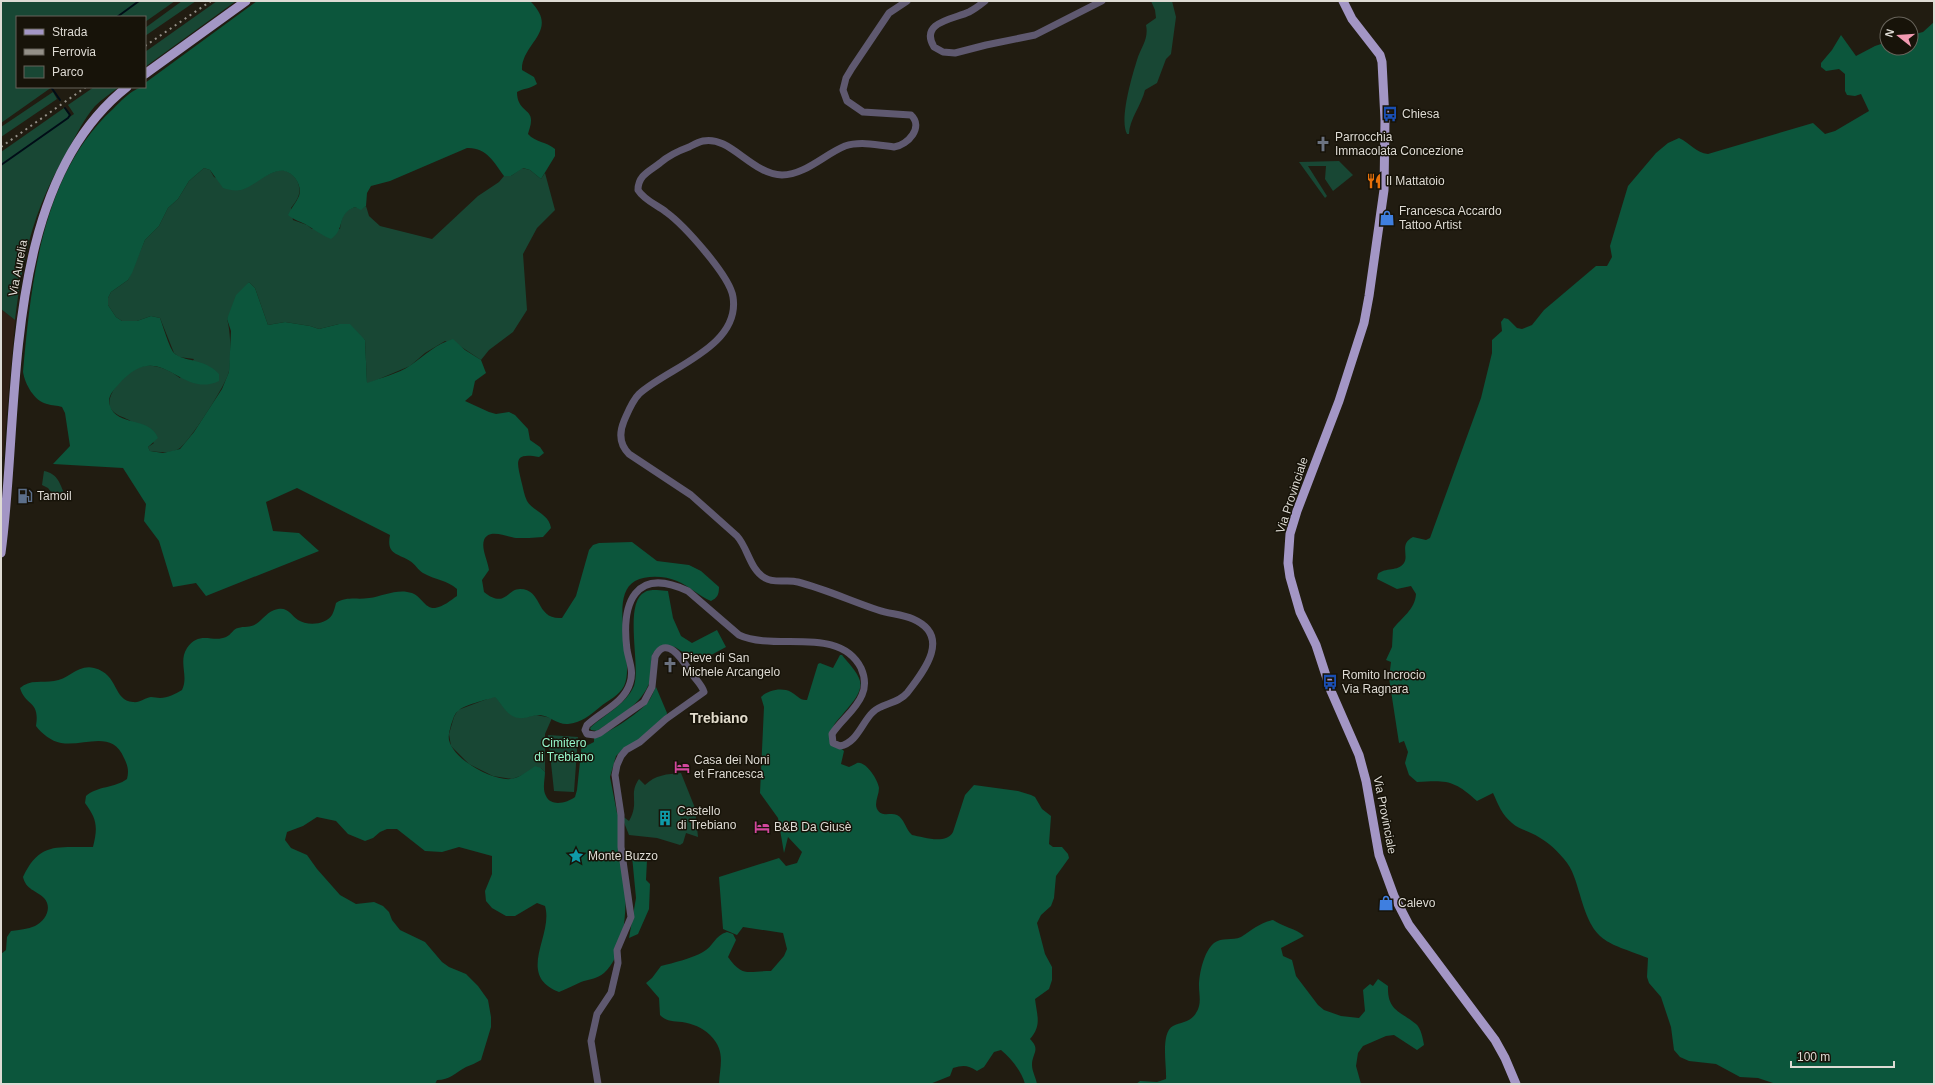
<svg xmlns="http://www.w3.org/2000/svg" width="1935" height="1085" font-family="Helvetica,sans-serif">
	<style>
		.industrial { fill: #2f2015 }
		.green { fill: #184734 }
		.forest { fill: #0c563c }
		.lines { fill: none; stroke-linecap: round; stroke-linejoin: round }
		.stream { stroke: #000d17; stroke-width: 2 }
		.minor { stroke: #5f5970; stroke-width: 7 }
		.major { stroke: #a396c5; stroke-width: 9 }
		.rail { stroke: #949088; stroke-width: 2; stroke-dasharray: 2 4; stroke-linecap: butt }
		.labels { text-anchor: middle; stroke-width: 3; stroke-linejoin: round; paint-order: stroke }
		.poi-label { font-size: 12px; fill: #dedbd4; stroke: #171309; text-anchor: start }
		.street-label { font-size: 12px; fill: #dedbd4; stroke: #171309 }
		.park-label { font-size: 12px; fill: #95f6ca; stroke: #171309 }
		.quarter-label { font-size: 14px; font-weight: bold; fill: #e1dbcc; stroke: #171309 }
	</style>
	<rect width="100%" height="100%" fill="#211c11"/>
	<path class="industrial" d="M 1,309 L 15,320 L 3,457 L 1,456 Z"/>
	<path class="green" d="M 1,1 L 175,1 L 145,22 L 145,17 L 17,17 L 17,87 L 52,87 L 1,123 Z
		M 182,1 L 196,1 L 145,36 L 145,28 Z
		M 217,1 L 236,1 L 145,67 L 145,52 Z
		M 1151,1 L 1172,1 L 1176,17 L 1171,54 L 1166,59 L 1157,83 L 1145,90 C 1142,104 1129,120 1129,134 L 1127,134 C 1119,120 1132,76 1137,60 C 1141,47 1149,39 1146,25 L 1156,18 L 1155,10 Z
		M 94,87 L 119,87 C 111,93 102,99 95,106 C 84,119 76,135 68,150 C 34,208 23,254 15,320 L 1,309 L 1,152 L 64,108 L 69,115 L 68,118 L 74,114 L 68,105 Z
		M 53,92 L 57,99 L 1,137 L 1,127 Z
		M 1339,161 L 1353,175 L 1333,191 L 1325,179 L 1326,166 L 1308,166 L 1327,196 L 1325,198 L 1299,162 Z
		M 204,168 L 210,170 L 214,177 L 243,189 C 254,183 265,174 277,171 C 290,167 302,182 299,194 C 298,199 294,204 291,208 L 293,220 L 307,225 L 312,229 L 340,229 C 342,217 343,211 355,207 L 361,209 L 366,206 L 369,216 L 380,226 L 432,239 L 478,196 L 499,182 L 504,176 L 511,176 L 522,168 L 530,170 L 541,179 L 545,173 L 555,210 L 537,228 L 523,254 L 527,310 L 513,332 L 489,350 L 481,360 L 460,346 L 445,341 L 425,353 L 410,366 L 367,384 L 365,340 L 339,324 L 319,329 L 310,326 L 285,322 L 268,325 L 255,288 L 249,282 L 227,319 C 231,333 231,356 229,371 C 228,382 190,441 180,448 C 172,454 159,452 150,451 L 148,447 L 154,443 C 146,436 138,426 129,420 C 123,417 115,415 111,409 C 103,396 127,370 140,367 C 154,363 168,369 180,378 L 194,359 L 179,357 L 174,353 L 160,318 L 151,316 L 137,321 L 122,321 L 116,317 L 108,305 L 108,298 L 111,292 L 128,280 L 145,240 L 159,226 L 168,208 L 178,199 L 189,181 Z
		M 44,471 C 57,474 59,481 64,493 L 55,497 L 48,488 L 42,485 Z
		M 495,696 L 506,710 L 520,718 L 536,715 L 552,718 L 545,734 L 545,772 L 541,768 L 512,779 L 493,776 L 469,764 L 451,746 L 449,734 L 454,717 L 458,710 Z
		M 548,735 L 578,737 L 574,792 L 554,791 Z
		M 681,773 L 695,808 L 698,837 L 686,833 L 683,843 L 680,845 L 657,838 L 629,835 L 621,815 L 629,821 C 640,802 628,795 639,779 L 645,785 C 655,775 667,774 681,773 Z"/>
	<path class="forest" d="M 257,1 L 530,1 C 561,31 521,43 522,70 L 534,77 L 537,84 C 530,89 524,88 517,92 C 517,111 532,109 531,121 C 531,125 529,130 528,134 C 535,142 547,142 555,149 L 555,156 L 541,179 L 530,170 L 523,168 L 511,176 L 504,176 C 494,162 486,147 467,148 L 390,181 L 371,186 L 367,193 L 366,206 L 361,210 L 355,207 C 336,214 346,229 331,239 C 321,235 314,229 305,224 C 299,221 294,220 288,215 C 291,208 296,203 299,196 C 301,190 299,183 295,178 C 279,158 259,185 241,190 C 235,191 229,190 223,188 L 210,170 L 204,168 L 189,181 L 178,199 L 168,208 L 159,226 L 145,240 L 132,273 L 128,280 L 111,292 L 108,298 L 108,305 L 116,317 L 122,321 L 137,321 L 151,316 L 160,318 C 163,326 169,347 174,353 C 183,362 205,358 219,374 L 219,381 C 179,400 161,335 118,385 C 112,392 107,397 110,406 C 117,427 150,416 158,438 L 148,447 L 150,451 L 163,453 L 180,449 L 194,432 L 222,389 L 229,372 L 231,331 L 227,319 L 236,295 L 249,282 L 255,288 L 268,325 L 285,322 L 310,326 L 319,329 L 339,324 L 350,324 L 365,340 L 367,383 C 380,378 398,374 411,365 C 425,355 436,344 453,339 L 465,350 L 481,360 L 486,373 L 475,381 L 472,395 L 465,401 L 489,412 L 496,414 L 509,412 L 515,415 L 528,429 L 530,440 L 540,447 L 544,453 L 539,457 C 513,452 517,462 521,480 C 523,487 524,495 527,501 C 534,512 549,514 551,528 L 543,537 C 534,538 524,538 516,538 C 507,537 489,528 484,540 C 481,549 488,561 489,570 L 482,580 L 484,592 C 505,609 507,589 520,589 C 543,589 535,620 562,618 L 576,596 L 589,550 L 593,545 L 599,543 L 632,542 L 657,561 L 689,565 L 701,571 L 719,587 C 719,595 717,598 711,601 C 699,596 689,586 677,581 C 665,576 647,575 635,581 C 607,597 636,662 624,686 C 619,696 608,700 600,707 C 590,715 581,723 568,724 C 558,725 550,716 540,715 C 533,715 525,719 519,718 C 507,717 502,704 495,697 C 486,700 463,705 458,711 C 454,714 453,720 451,725 C 450,730 448,734 449,740 C 453,759 492,781 511,779 C 519,778 528,771 535,766 L 541,768 L 545,772 C 545,779 542,789 546,796 C 551,807 567,803 575,797 L 577,790 L 582,742 L 588,745 L 594,742 L 594,738 C 607,734 638,714 647,703 C 651,699 653,692 656,687 L 667,713 L 666,719 L 640,742 L 620,752 L 616,756 L 610,777 L 617,813 L 621,815 C 623,857 637,943 604,973 C 597,979 589,979 581,982 C 574,985 567,989 559,992 C 515,975 554,935 545,906 L 537,903 L 515,916 L 506,916 L 492,908 L 486,901 L 485,891 L 492,874 L 492,856 L 459,847 L 442,852 L 425,851 L 397,829 L 387,829 L 380,832 L 373,838 L 365,841 L 348,834 L 336,821 L 317,817 L 303,826 L 287,832 L 285,840 L 291,848 L 307,855 L 317,869 L 340,895 L 356,904 L 374,902 L 383,906 L 389,912 L 392,920 L 400,930 L 425,942 L 442,962 L 449,967 L 466,974 L 478,986 L 488,1000 L 491,1017 L 491,1027 L 481,1060 C 476,1063 471,1065 466,1067 C 455,1073 450,1080 437,1080 L 435,1084 L 1,1084 L 1,954 L 6,950 L 7,937 L 11,931 C 19,930 28,929 35,926 C 45,921 53,908 44,898 C 36,890 26,890 23,877 C 40,841 58,848 93,847 C 98,827 97,819 85,803 L 86,796 C 97,786 115,788 127,779 C 129,771 128,766 124,758 C 112,729 84,747 61,743 C 51,741 42,734 36,726 C 40,700 26,707 20,688 C 30,679 42,683 54,681 C 68,680 78,664 94,668 C 119,674 113,701 133,702 C 140,703 144,698 151,697 C 154,697 157,698 160,698 C 168,698 175,694 182,690 C 189,676 178,662 187,648 C 199,630 213,643 226,637 C 231,635 233,629 238,628 C 244,626 250,628 256,624 C 264,619 267,611 278,609 C 288,607 291,615 298,620 C 307,626 326,625 332,615 C 334,611 335,607 336,603 C 347,596 357,600 369,598 C 383,596 398,588 412,593 C 421,596 425,609 435,608 C 443,607 451,600 457,596 L 457,589 C 447,580 435,580 423,573 C 418,570 415,564 410,561 C 398,553 386,555 390,535 L 297,488 L 266,502 L 273,531 L 299,533 L 319,551 L 206,596 L 196,583 L 173,587 L 159,541 L 144,521 L 146,504 L 123,468 L 53,464 L 70,446 L 65,413 L 62,407 C 57,405 52,406 47,404 C 34,401 25,384 23,372 C 31,282 42,174 113,109 C 121,101 134,87 145,87 L 145,83 Z
		M 1934,22 L 1934,1084 L 1776,1084 L 1758,1078 L 1740,1077 L 1716,1064 L 1689,1061 L 1680,1057 L 1674,1050 L 1671,1027 L 1661,997 L 1649,983 L 1647,977 L 1648,958 C 1605,941 1594,944 1580,895 C 1576,882 1573,869 1564,859 C 1554,847 1544,839 1531,833 C 1525,830 1517,828 1512,823 C 1502,815 1498,804 1493,793 L 1477,801 C 1454,780 1447,780 1417,782 L 1409,775 L 1405,763 L 1408,752 L 1404,741 L 1399,743 L 1389,678 L 1391,662 L 1386,660 L 1392,647 L 1393,629 C 1401,618 1415,610 1416,594 L 1411,586 L 1397,589 L 1377,579 L 1378,574 C 1385,567 1398,572 1404,563 C 1409,555 1399,544 1413,537 L 1426,540 L 1430,538 L 1481,398 L 1492,353 L 1492,340 L 1502,331 L 1501,322 L 1504,318 L 1508,319 L 1517,328 L 1522,329 L 1532,325 L 1544,310 L 1596,266 L 1607,266 L 1612,257 L 1610,246 L 1628,186 L 1656,153 L 1668,143 L 1679,138 C 1690,143 1696,153 1708,154 L 1813,123 L 1825,134 L 1835,131 L 1869,111 L 1861,94 L 1855,96 L 1847,95 L 1845,91 L 1845,74 L 1839,69 L 1826,71 L 1821,67 L 1821,63 L 1832,50 L 1841,35 L 1856,56 L 1875,46 L 1887,42 L 1887,48 L 1911,48 L 1911,35 L 1923,32 Z
		M 657,590 L 668,591 L 673,618 L 681,636 L 692,643 L 717,630 L 726,647 L 698,662 L 675,647 L 668,646 L 653,653 C 650,663 652,672 650,681 C 642,705 617,717 597,731 L 591,730 L 590,728 L 592,726 C 606,714 626,704 634,686 C 641,666 623,602 645,592 C 648,590 654,590 657,590 Z
		M 840,655 L 842,655 C 848,663 857,671 860,681 C 864,695 841,714 834,725 C 832,729 831,733 829,737 L 844,751 L 841,764 L 849,767 C 852,766 855,764 857,763 C 866,761 878,780 879,788 C 879,795 874,803 877,809 C 882,818 890,812 897,815 C 904,818 906,830 912,835 C 923,837 946,845 953,832 L 965,795 L 974,785 L 1018,791 L 1031,795 L 1035,797 L 1042,809 L 1051,816 L 1049,844 L 1053,847 L 1062,847 L 1068,854 L 1069,858 L 1056,876 L 1054,898 L 1051,906 L 1041,915 L 1037,923 L 1045,954 L 1052,967 L 1052,980 L 1049,989 L 1035,999 C 1037,1016 1042,1025 1030,1039 C 1041,1050 1032,1053 1032,1065 C 1032,1071 1036,1078 1037,1084 L 1025,1084 C 1022,1072 1011,1058 1001,1050 L 994,1052 L 984,1067 L 977,1071 C 968,1065 963,1065 953,1068 L 950,1076 L 930,1084 L 719,1084 C 720,1064 726,1051 710,1035 C 702,1027 693,1024 682,1022 C 673,1021 667,1022 660,1015 L 659,998 L 646,983 L 652,978 L 661,966 C 673,963 693,958 703,952 C 713,947 715,935 727,932 L 733,934 L 736,940 L 728,957 C 743,978 748,971 771,971 L 784,956 L 787,949 L 783,933 L 743,927 L 737,935 L 723,929 L 719,877 L 779,858 L 786,866 L 797,863 L 802,852 L 788,837 L 784,853 L 778,818 L 760,793 L 764,707 L 761,697 C 768,690 782,687 791,692 C 797,695 800,701 807,700 L 818,664 L 820,663 L 833,668 Z
		M 632,856 L 647,860 L 646,880 L 650,884 L 649,909 L 638,934 L 629,938 L 636,898 Z
		M 1273,920 C 1283,927 1295,928 1304,936 L 1281,948 L 1283,956 L 1292,960 L 1296,976 L 1318,1005 L 1324,1010 L 1341,1016 L 1359,1018 L 1365,1011 L 1363,990 L 1370,984 L 1373,986 L 1378,979 L 1388,986 C 1387,1011 1400,1011 1416,1024 C 1421,1028 1423,1039 1424,1045 L 1417,1050 L 1394,1035 L 1386,1036 L 1363,1046 L 1358,1053 L 1356,1066 L 1361,1084 L 1136,1084 L 1140,1081 L 1157,1082 L 1166,1079 C 1167,1067 1160,1033 1173,1026 C 1181,1022 1191,1022 1196,1013 C 1202,1004 1199,995 1199,986 C 1199,974 1204,951 1214,943 C 1222,937 1232,941 1241,937 C 1252,930 1259,923 1273,920 Z"/>
	<g class="lines">
		<path class="stream" d="M 117,17 L 139,1
			M 51,87 L 60,100
			M 1,165 L 68,118 L 70,115 L 65,108"/>
		<path class="minor" d="M 985,1 C 980,5 975,9 969,12 C 954,19 919,22 934,47 L 943,52 L 955,53 L 986,45 L 1035,35 L 1102,1
			M 598,1084 L 591,1041 L 597,1014 L 611,993 L 618,963 L 617,950 L 631,917 L 621,847 L 621,815 L 615,775 L 617,765 L 621,756 L 626,750 L 640,742 L 666,719 L 704,692 C 702,685 696,680 692,674 C 685,664 667,632 655,657 L 652,687 L 644,702 L 600,733 L 595,735 L 587,734 L 585,730 L 587,725 C 602,711 624,703 630,683 C 634,671 629,661 627,650 C 621,603 635,566 688,591 L 739,635 C 776,652 839,625 861,668 C 865,677 866,686 862,695 C 856,710 841,720 832,734 L 833,743 L 840,746 C 857,743 862,722 873,712 C 882,703 898,704 907,693 C 924,671 952,636 913,619 C 902,614 889,614 878,610 C 851,601 825,589 798,582 C 787,579 775,584 765,578 C 750,570 748,548 737,536 L 691,495 L 629,454 C 619,444 619,433 624,421 C 628,412 632,401 639,394 C 667,368 741,347 733,297 C 730,276 684,225 666,212 C 657,205 644,200 638,190 C 638,175 650,171 660,163 C 669,155 678,151 689,147 C 693,145 698,142 703,141 C 730,135 751,174 782,175 C 805,175 825,154 845,146 C 860,141 879,145 894,147 C 908,145 924,127 911,115 L 863,112 L 847,101 L 843,90 L 846,78 L 852,68 L 889,13 L 907,1"/>
		<path class="major" d="M 1343,1 L 1352,19 L 1380,55 L 1382,62 L 1385,120 L 1384,190 L 1369,296 L 1364,323 L 1339,401 L 1297,511 L 1290,534 L 1288,563 L 1290,577 L 1300,612 L 1316,645 L 1331,691 L 1359,755 L 1366,781 L 1379,855 L 1394,896 L 1409,925 L 1495,1040 L 1505,1058 L 1516,1084
			M 145,74 L 246,1
			M 1,553 C 21,406 0,187 127,87"/>
		<path class="rail" d="M 145,46 L 211,1
			M 1,147 L 86,87"/>
	</g>
	<defs>
		<g id="bus-bare" transform="scale(1.2)"><path d="M-5-6H5V4H4V6H2V4H-2V6H-4V4H-5ZM-3.5-4V0h7V-4ZM-3.5 1.2v1.5H-2V1.2ZM2 1.2v1.5H3.5V1.2Z" fill="#1a4fb4" stroke="#171309" stroke-width="2.5" paint-order="stroke"/></g>
		<g id="church-bare" transform="scale(1.2)"><path d="M-1.2-6h2.4v3.5h3.3v2.4h-3.3V6h-2.4V-.1h-3.3v-2.4h3.3Z" fill="#6b7280" stroke="#171309" stroke-width="2.5" paint-order="stroke"/></g>
		<g id="restaurant-bare" transform="scale(1.2)"><path d="M-5-6h1v4h1v-4h1v4h1v-4h1v5L-1.5 .5V6h-2V.5L-5-1ZM5-6V6H3V1.5H1.5Q1.5-4 5-6Z" fill="#e8710a" stroke="#171309" stroke-width="2.5" paint-order="stroke"/></g>
		<g id="shop-bare" transform="scale(1.2)"><path d="M-5-2.5h2.3a2.7 3.5 0 0 1 5.4 0H5L5.5 6h-11ZM-1.5-2.5h3a1.5 2.3 0 0 0-3 0Z" fill="#3f7fe0" stroke="#171309" stroke-width="2.5" paint-order="stroke"/></g>
		<g id="fuel-bare" transform="scale(1.2)"><path d="M-5.5-6h7V0h2V4h1.3V-2.5L3-4.5l.8-.8L6-3V5H2.5V1h-1V6h-7ZM-4.2-4.7v3.2H.2V-4.7Z" fill="#5c6f8a" stroke="#171309" stroke-width="2.5" paint-order="stroke"/></g>
		<g id="hotel-bare" transform="scale(1.2)"><path d="M-6-4.5h1.5V1H6V5H4.5V3h-9V5H-6ZM-4 0a1.8 1.8 0 1 1 3.6 0ZM.5 0V-2.5h3Q6-2.5 6 0Z" fill="#d1479c" stroke="#171309" stroke-width="2.5" paint-order="stroke"/></g>
		<g id="building-bare" transform="scale(1.2)"><path d="M-4-6H4V6H1V3H-1V6H-4ZM-2.5-4.3h1.7v1.8h-1.7ZM.8-4.3h1.7v1.8H.8ZM-2.5-1h1.7V.8h-1.7ZM.8-1h1.7V.8H.8Z" fill="#0f9aa8" stroke="#171309" stroke-width="2.5" paint-order="stroke"/></g>
		<g id="sight-bare" transform="scale(1.2)"><path d="M0-6L1.8-2.2L6-1.7L2.9 1.2L3.7 5.4L0 3.3L-3.7 5.4L-2.9 1.2L-6-1.7L-1.8-2.2Z" fill="#0f9aa8" stroke="#171309" stroke-width="2.5" paint-order="stroke"/></g>
	</defs>
	<g fill-rule="evenodd">
		<use href="#bus-bare" x="1390" y="114"/>
		<use href="#church-bare" x="1323" y="144"/>
		<use href="#restaurant-bare" x="1374" y="181"/>
		<use href="#shop-bare" x="1387" y="218"/>
		<use href="#fuel-bare" x="25" y="496"/>
		<use href="#church-bare" x="670" y="665"/>
		<use href="#bus-bare" x="1330" y="682"/>
		<use href="#hotel-bare" x="682" y="767"/>
		<use href="#building-bare" x="665" y="818"/>
		<use href="#hotel-bare" x="762" y="827"/>
		<use href="#sight-bare" x="576" y="856"/>
		<use href="#shop-bare" x="1386" y="903"/>
	</g>
	<g class="labels">
		<g class="poi-label">
			<text x="1402" y="118">Chiesa</text>
			<text x="1335" y="141">Parrocchia<tspan x="1335" dy="14">Immacolata Concezione</tspan></text>
			<text x="1386" y="185">Il Mattatoio</text>
			<text x="1399" y="215">Francesca Accardo<tspan x="1399" dy="14">Tattoo Artist</tspan></text>
			<text x="37" y="500">Tamoil</text>
			<text x="682" y="662">Pieve di San<tspan x="682" dy="14">Michele Arcangelo</tspan></text>
			<text x="1342" y="679">Romito Incrocio<tspan x="1342" dy="14">Via Ragnara</tspan></text>
			<text x="694" y="764">Casa dei Noni<tspan x="694" dy="14">et Francesca</tspan></text>
			<text x="677" y="815">Castello<tspan x="677" dy="14">di Trebiano</tspan></text>
			<text x="774" y="831">B&amp;B Da Giusè</text>
			<text x="588" y="860">Monte Buzzo</text>
			<text x="1398" y="907">Calevo</text>
		</g>
		<g class="street-label">
			<text transform="translate(18 268) rotate(-79)" y="4">Via Aurelia</text>
			<text transform="translate(1292 495) rotate(-72)" y="4">Via Provinciale</text>
			<text transform="translate(1385 815) rotate(79)" y="4">Via Provinciale</text>
		</g>
		<g class="park-label">
			<text x="564" y="747">Cimitero<tspan x="564" dy="14">di Trebiano</tspan></text>
		</g>
		<g class="quarter-label">
			<text x="719" y="723">Trebiano</text>
		</g>
	</g>
	<rect width="1935" height="1085" fill="none" stroke="#dedbd4" stroke-width="4"/>
	<rect x="16" y="16" width="130" height="72" fill="#171309" stroke="#67635a"/>
	<rect x="24" y="29" width="20" height="6" fill="#a396c5" stroke="#67635a"/>
	<text x="52" y="36" font-size="12" fill="#dedbd4">Strada</text>
	<rect x="24" y="49" width="20" height="6" fill="#949088" stroke="#67635a"/>
	<text x="52" y="56" font-size="12" fill="#dedbd4">Ferrovia</text>
	<rect x="24" y="66" width="20" height="12" fill="#184734" stroke="#67635a"/>
	<text x="52" y="76" font-size="12" fill="#dedbd4">Parco</text>
	<g transform="translate(1899 36) rotate(287)"><circle r="19" fill="#171309" stroke="#67635a"/>
	<path d="M0-3L7 15L0 10L-7 15Z" fill="#f19ab1"/>
	<text y="-6" font-size="11" font-weight="bold" text-anchor="middle" fill="#dedbd4">N</text>
	</g>
	<path d="M1791 1061v6h103v-6" fill="none" stroke="#dedbd4" stroke-width="2"/>
	<text x="1797" y="1061" font-size="12" fill="#dedbd4" stroke="#171309" stroke-width="3" paint-order="stroke">100 m</text>
</svg>
